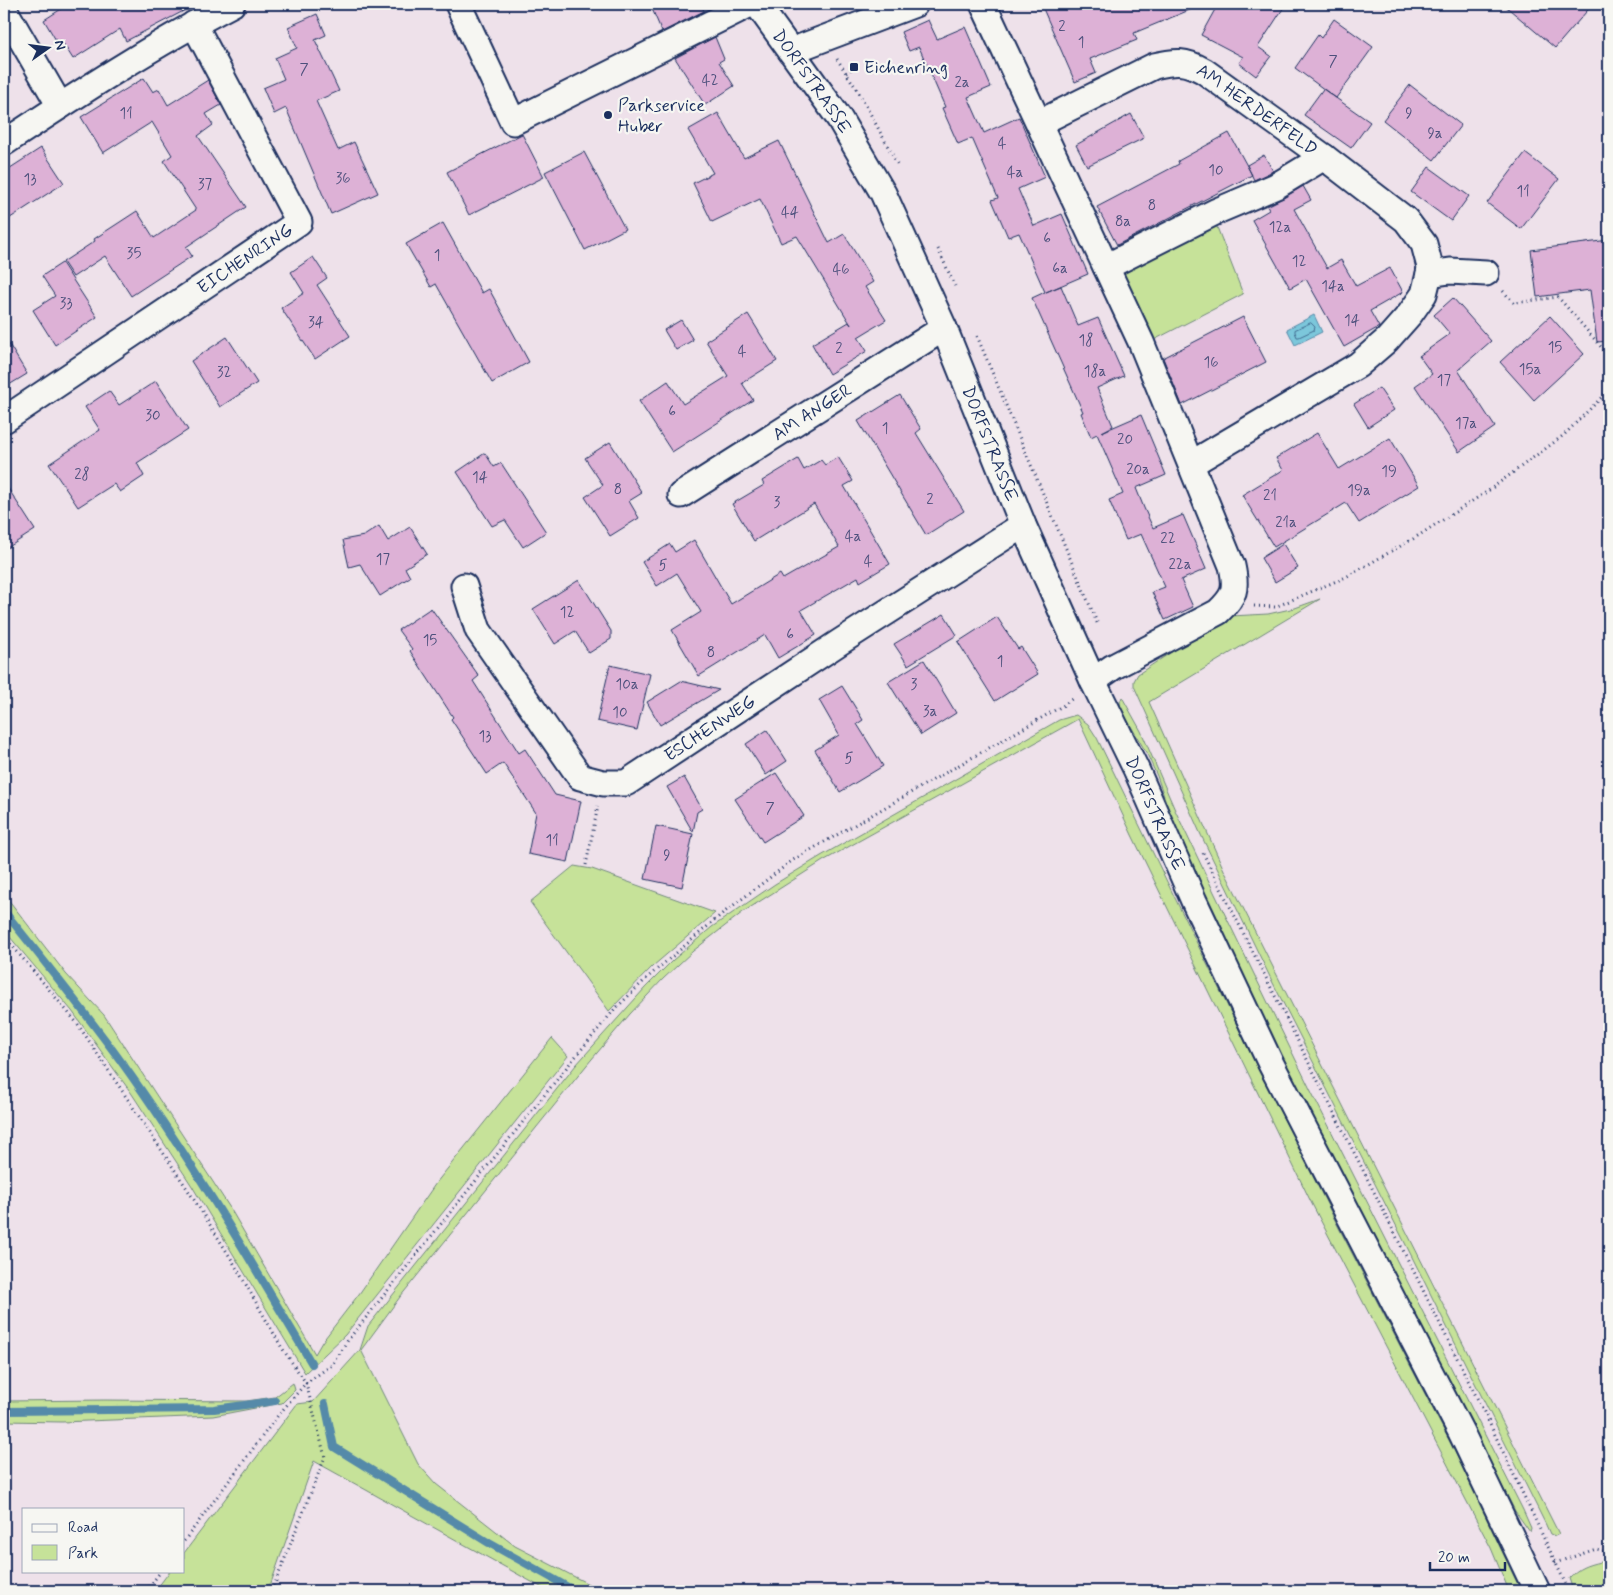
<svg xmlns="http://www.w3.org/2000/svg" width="1613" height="1595" font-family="Mynerve,sans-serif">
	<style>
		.green { fill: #c6e299; stroke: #70887c }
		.water { fill: #7cc7db; stroke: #558aa9 }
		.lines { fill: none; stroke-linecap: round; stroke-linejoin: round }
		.shore { stroke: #426c90; stroke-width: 1 }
		.stream { stroke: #558aa9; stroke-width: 8 }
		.building { fill: #ddb1d6; stroke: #1b2f5e }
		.minor-casing { stroke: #1b2f5e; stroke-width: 29 }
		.path { stroke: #1b2f5e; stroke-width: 3; stroke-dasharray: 1 4; stroke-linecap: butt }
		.minor { stroke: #f6f6f2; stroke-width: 25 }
		.poi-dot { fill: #1b2f5e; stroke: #f6f6f2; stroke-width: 2 }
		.labels { text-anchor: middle; stroke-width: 4.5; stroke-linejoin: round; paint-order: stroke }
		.number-label { font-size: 15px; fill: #4c507c }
		.poi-label { font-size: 18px; fill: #1b2f5e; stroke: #f6f6f2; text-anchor: start }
		.street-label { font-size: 18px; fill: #1b2f5e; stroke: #f6f6f2 }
	</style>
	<rect width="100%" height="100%" fill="#eee1ea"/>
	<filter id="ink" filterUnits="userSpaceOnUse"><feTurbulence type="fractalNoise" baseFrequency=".02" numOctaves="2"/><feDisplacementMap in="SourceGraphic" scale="10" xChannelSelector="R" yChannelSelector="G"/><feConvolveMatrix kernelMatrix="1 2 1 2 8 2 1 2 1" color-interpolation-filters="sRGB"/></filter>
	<g filter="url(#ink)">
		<path class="green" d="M 1215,222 L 1243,294 L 1150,342 L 1122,273 L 1122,266 Z
			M 1320,599 L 1149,702 L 1224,870 L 1559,1534 L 1555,1536 L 1550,1534 L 1546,1525 L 1404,1241 L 1271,979 L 1201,835 L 1134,686 L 1134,681 L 1138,674 L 1225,617 L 1231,616 L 1268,614 L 1295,608 Z
			M 1122,697 L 1141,731 L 1175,810 L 1214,892 L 1310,1089 L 1523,1510 L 1531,1528 L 1530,1532 L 1515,1511 L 1293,1078 L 1203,896 L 1183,851 L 1157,776 L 1147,754 L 1121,709 L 1120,702 Z
			M 1076,715 L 1088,724 L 1097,738 L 1249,1050 L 1339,1228 L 1452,1446 L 1521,1591 L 1509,1591 L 1491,1548 L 1311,1202 L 1132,835 L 1078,719 L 823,861 L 743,912 L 693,951 L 663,979 L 630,1014 L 586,1066 L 400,1297 L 361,1350 L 418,1464 L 436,1484 L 515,1546 L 602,1591 L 548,1591 L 314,1461 L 271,1583 L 261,1591 L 155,1591 L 170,1571 L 184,1571 L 184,1553 L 297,1404 L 313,1402 L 360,1350 L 368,1326 L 576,1065 L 645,988 L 673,960 L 712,927 L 775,884 L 821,856 L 1059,720 Z
			M 574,866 L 592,869 L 715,913 L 653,966 L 609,1011 L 530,902 Z
			M 4,894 L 66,974 L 104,1015 L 230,1208 L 315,1354 L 322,1342 L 359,1294 L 436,1183 L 552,1038 L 568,1056 L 345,1335 L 305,1373 L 192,1186 L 132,1094 L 72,1011 L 4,930 Z
			M 293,1383 L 295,1390 L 282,1403 L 213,1416 L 62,1422 L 4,1421 L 4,1401 L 105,1400 L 246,1401 L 275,1397 Z
			M 1600,1562 L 1609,1563 L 1609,1591 L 1573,1591 L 1569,1578 C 1578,1568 1587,1565 1600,1562 Z"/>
		<path class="water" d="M 1314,315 L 1322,332 L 1295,345 L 1287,329 Z"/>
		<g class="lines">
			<path class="shore" d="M 1311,323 L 1315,327 L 1314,330 L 1299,337 L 1297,337 L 1295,332 L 1295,330 Z"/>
			<path class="stream" d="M 4,911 C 43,960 83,1009 120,1060 C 190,1157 251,1261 312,1364
				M 325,1404 L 334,1447 L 489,1543 L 575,1591
				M 4,1411 L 214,1409 L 275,1401"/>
		</g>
		<path class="building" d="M 69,4 L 197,4 L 126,41 L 120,29 L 73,59 L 61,40 L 57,42 L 44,20 Z
			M 650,4 L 701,4 L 704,11 L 662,32 Z
			M 1041,4 L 1204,4 L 1134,33 L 1137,40 L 1090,59 L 1096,73 L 1075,82 Z
			M 1218,4 L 1286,4 L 1258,47 L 1271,56 L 1256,76 L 1239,63 L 1243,57 L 1201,35 Z
			M 1503,4 L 1593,4 L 1555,48 Z
			M 317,14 L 326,35 L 315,40 L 339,91 L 316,101 L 338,150 L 354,142 L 378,193 L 331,214 L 286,108 L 274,114 L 263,88 L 284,79 L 275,58 L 297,48 L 288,27 Z
			M 1334,19 L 1373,47 L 1336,98 L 1295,68 L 1318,35 L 1321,38 Z
			M 928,20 L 937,39 L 965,27 L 991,87 L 968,97 L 984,133 L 1019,117 L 1045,177 L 1018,189 L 1034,226 L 1062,214 L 1088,274 L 1046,292 L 1061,286 L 1078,326 L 1098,318 L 1124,376 L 1097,388 L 1113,426 L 1102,432 L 1141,415 L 1166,475 L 1136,488 L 1144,508 L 1153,528 L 1183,515 L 1206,569 L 1181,580 L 1193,607 L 1165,620 L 1152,592 L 1165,587 L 1141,534 L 1126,540 L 1109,500 L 1123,494 L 1097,434 L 1091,437 L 1081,413 L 1083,412 L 1032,298 L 1045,292 L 1019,233 L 1008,237 L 992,200 L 998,198 L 972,138 L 958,144 L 942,108 L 945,107 L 919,47 L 909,51 L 901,32 Z
			M 715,37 L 724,59 L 719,62 L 734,86 L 705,105 L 675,58 Z
			M 144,78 L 153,92 L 159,89 L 168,105 L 208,80 L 221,105 L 206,114 L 213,125 L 198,136 L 246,207 L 186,247 L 192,256 L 131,296 L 105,256 L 73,277 L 63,262 L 95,241 L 94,239 L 137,211 L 154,238 L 196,210 L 164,161 L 172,155 L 152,122 L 103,153 L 81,117 Z
			M 1410,85 L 1461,125 L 1434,160 L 1383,120 Z
			M 1323,89 L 1370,122 L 1351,148 L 1304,115 Z
			M 718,113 L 744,158 L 779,141 L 829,243 L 844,234 L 873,282 L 865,287 L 886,320 L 858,337 L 867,351 L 829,374 L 812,344 L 849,322 L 851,325 L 797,236 L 781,243 L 760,199 L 712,222 L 693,183 L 713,173 L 688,130 Z
			M 1131,114 L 1144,138 L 1087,166 L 1076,145 Z
			M 1229,133 L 1252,175 L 1117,245 L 1097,207 L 1179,164 L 1178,161 Z
			M 522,134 L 544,177 L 469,215 L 447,172 Z
			M 41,148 L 64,183 L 4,222 L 4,172 Z
			M 584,152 L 625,229 L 585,250 L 545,172 Z
			M 1525,153 L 1559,179 L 1521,229 L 1487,203 Z
			M 1264,155 L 1273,171 L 1254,180 L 1247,165 Z
			M 1429,167 L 1469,196 L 1451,221 L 1411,192 Z
			M 1303,186 L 1311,200 L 1294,209 L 1327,268 L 1341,260 L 1356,286 L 1390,268 L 1403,292 L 1370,311 L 1379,327 L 1344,347 L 1306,279 L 1290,288 L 1252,220 L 1269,210 L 1267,206 L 1283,198 Z
			M 443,223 L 482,293 L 489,289 L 529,362 L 492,383 L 436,284 L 431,287 L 406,244 Z
			M 1609,240 L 1609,341 L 1597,342 L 1590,290 L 1537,297 L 1531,250 Z
			M 313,257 L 327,278 L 317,285 L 350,336 L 315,359 L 281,308 L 304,293 L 291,272 Z
			M 62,263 L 97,317 L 55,345 L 33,310 L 55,296 L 42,276 Z
			M 1453,298 L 1491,341 L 1458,370 L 1495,427 L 1459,452 L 1415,386 L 1432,374 L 1419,356 L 1450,334 L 1434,315 Z
			M 748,314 L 777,361 L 742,383 L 753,400 L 672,452 L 639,401 L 668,381 L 683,404 L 728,376 L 706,341 Z
			M 1550,316 L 1584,354 L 1534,400 L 1500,362 Z
			M 1243,317 L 1266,362 L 1182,405 L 1163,358 Z
			M 681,320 L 693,340 L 676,350 L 664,330 Z
			M 4,336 L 27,374 L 4,388 Z
			M 227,337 L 257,383 L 220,407 L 191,361 Z
			M 156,381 L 188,430 L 137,463 L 144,476 L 120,492 L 114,484 L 78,507 L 49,464 L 100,430 L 85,407 L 109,391 L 119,405 Z
			M 1379,388 L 1394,410 L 1368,427 L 1354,404 Z
			M 900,395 L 921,429 L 916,433 L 964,511 L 926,535 L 858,421 Z
			M 1317,433 L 1339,469 L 1390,438 L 1419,486 L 1359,523 L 1346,503 L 1274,547 L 1242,495 L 1283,470 L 1276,458 Z
			M 610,442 L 642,493 L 629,501 L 639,518 L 610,536 L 585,497 L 603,485 L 585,458 Z
			M 485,453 L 494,467 L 501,463 L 546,532 L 523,547 L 505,520 L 492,526 L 457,472 Z
			M 838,457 L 853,481 L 844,486 L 890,564 L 860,582 L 858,577 L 801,610 L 816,635 L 778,658 L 765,635 L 699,676 L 672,630 L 701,612 L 677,573 L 657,586 L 642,562 L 670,544 L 675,552 L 694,540 L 731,604 L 780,574 L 783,579 L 839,547 L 814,504 L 754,541 L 732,504 L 764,485 L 762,481 L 798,459 L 804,470 L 821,460 L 825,465 Z
			M 4,482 L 35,530 L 4,550 Z
			M 379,526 L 388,541 L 410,527 L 427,554 L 405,568 L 410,577 L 380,596 L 360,564 L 349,567 L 343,540 L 364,536 Z
			M 1283,544 L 1298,568 L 1275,582 L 1261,558 Z
			M 579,580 L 611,631 L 611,639 L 589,653 L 575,631 L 555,644 L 533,609 Z
			M 431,608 L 479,676 L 473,681 L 519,753 L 525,749 L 555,795 L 581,801 L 568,862 L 528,854 L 536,813 L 503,763 L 487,774 L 451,719 L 453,717 L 410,651 L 412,649 L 398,630 Z
			M 944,614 L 957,635 L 908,665 L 894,644 Z
			M 997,617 L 1018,649 L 1021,647 L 1038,674 L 995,701 L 958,642 Z
			M 924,660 L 956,713 L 921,735 L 888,682 Z
			M 610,665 L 650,674 L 637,730 L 597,721 Z
			M 681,681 L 719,690 L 660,725 L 647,702 Z
			M 842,686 L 863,720 L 857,724 L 883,766 L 840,792 L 815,750 L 839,735 L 819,700 Z
			M 767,730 L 787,761 L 766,775 L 746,744 Z
			M 776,773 L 804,816 L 763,842 L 735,799 Z
			M 684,777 L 702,809 L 697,812 L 693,832 L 667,787 Z
			M 656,826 L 693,834 L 682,887 L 645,879 Z"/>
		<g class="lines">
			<g class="minor-casing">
				<g id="minor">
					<path d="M 458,4 L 513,122 L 750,4"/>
					<path id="s1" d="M 757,4 L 839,118 L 883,193 L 944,328 L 1023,525 L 1093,681 L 1136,769 L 1194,901 L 1270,1062 L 1461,1432 L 1537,1591"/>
					<path d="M 983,4 L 1141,342 L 1232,566 C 1237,589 1235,596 1218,612 L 1113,667 L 1093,681"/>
					<path d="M 4,9 L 60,106"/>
					<path d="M 791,51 L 915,4"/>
					<path id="s2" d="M 1039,123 L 1154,66 C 1175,61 1185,60 1204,71 L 1324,157 L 1406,220 L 1424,244 L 1430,267 L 1429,274 L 1424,294 L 1410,314 L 1387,340 L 1358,365 L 1191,464"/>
					<path d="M 4,143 C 78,94 153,45 232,4"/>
					<path d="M 1106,267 L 1217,211 L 1276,186 L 1324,157"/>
					<path d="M 1429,274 L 1450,271 L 1486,273"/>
					<path id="s3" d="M 4,420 L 299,222 L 194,24"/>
					<path id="s4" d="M 681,495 L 944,328"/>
					<path id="s5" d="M 464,586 L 478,630 L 580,777 L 603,783 L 626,783 L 840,642 L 1023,525"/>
				</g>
			</g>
			<path class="path" d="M 837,59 L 858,91 L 899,167
				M 846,73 L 854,67
				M 938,249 L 955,286
				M 1503,291 L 1514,303 L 1558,297 L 1609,356
				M 977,336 L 1098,625
				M 1254,606 L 1275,607 L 1346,577 L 1413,539 L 1488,491 L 1564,435 L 1609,390
				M 1203,853 L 1372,1188 L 1487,1418 L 1569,1591
				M 586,865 L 598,806
				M 4,936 L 77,1023 L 188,1190 L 232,1260 L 282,1348 L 306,1383 L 332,1365 L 348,1340 L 571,1062 L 614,1010 L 648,977 L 722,914 L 793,860 L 1064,705 L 1074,697
				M 184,1541 L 279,1414 L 306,1383
				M 1555,1563 L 1596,1549 L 1609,1552
				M 146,1591 L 161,1571
				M 272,1591 L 325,1457 L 306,1383"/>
			<use href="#minor" class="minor"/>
		</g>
	</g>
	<g class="poi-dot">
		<rect x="849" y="62" width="10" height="10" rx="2.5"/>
		<circle cx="608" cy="115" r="5"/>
	</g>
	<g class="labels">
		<g class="number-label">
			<text x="1062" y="31">2</text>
			<text x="1081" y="47">1</text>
			<text x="1333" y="66">7</text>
			<text x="304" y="74">7</text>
			<text x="710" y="85">42</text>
			<text x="962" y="87">2a</text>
			<text x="126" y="118">11</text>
			<text x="1409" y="118">9</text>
			<text x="1435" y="138">9a</text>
			<text x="1002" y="148">4</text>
			<text x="1216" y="175">10</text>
			<text x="1015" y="177">4a</text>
			<text x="343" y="183">36</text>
			<text x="30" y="184">13</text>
			<text x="205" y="189">37</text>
			<text x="1523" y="196">11</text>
			<text x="1152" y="210">8</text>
			<text x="790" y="217">44</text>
			<text x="1123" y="226">8a</text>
			<text x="1280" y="232">12a</text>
			<text x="1047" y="243">6</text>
			<text x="134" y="258">35</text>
			<text x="437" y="260">1</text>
			<text x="1299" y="266">12</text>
			<text x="1060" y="273">6a</text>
			<text x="841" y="274">46</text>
			<text x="1333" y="291">14a</text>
			<text x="66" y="308">33</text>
			<text x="1352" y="325">14</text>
			<text x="316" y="327">34</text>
			<text x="1086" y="345">18</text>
			<text x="1555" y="352">15</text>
			<text x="839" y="353">2</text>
			<text x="742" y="356">4</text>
			<text x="1211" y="367">16</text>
			<text x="1530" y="374">15a</text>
			<text x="1095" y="376">18a</text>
			<text x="224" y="377">32</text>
			<text x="1444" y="385">17</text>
			<text x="672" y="416">6</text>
			<text x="153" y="420">30</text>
			<text x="1466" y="428">17a</text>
			<text x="885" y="433">1</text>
			<text x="1125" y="444">20</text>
			<text x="1138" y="474">20a</text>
			<text x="1389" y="476">19</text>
			<text x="82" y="479">28</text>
			<text x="480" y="482">14</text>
			<text x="618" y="494">8</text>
			<text x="1359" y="495">19a</text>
			<text x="1270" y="500">21</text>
			<text x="930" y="504">2</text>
			<text x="777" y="507">3</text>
			<text x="1286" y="527">21a</text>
			<text x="853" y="541">4a</text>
			<text x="1168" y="543">22</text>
			<text x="383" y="564">17</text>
			<text x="868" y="566">4</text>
			<text x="1180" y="569">22a</text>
			<text x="663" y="570">5</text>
			<text x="567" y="617">12</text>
			<text x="790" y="639">6</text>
			<text x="430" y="645">15</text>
			<text x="711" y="657">8</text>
			<text x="1000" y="666">1</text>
			<text x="627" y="689">10a</text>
			<text x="914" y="689">3</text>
			<text x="930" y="716">3a</text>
			<text x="620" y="717">10</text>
			<text x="485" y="741">13</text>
			<text x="849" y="763">5</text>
			<text x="770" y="813">7</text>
			<text x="552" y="845">11</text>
			<text x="667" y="860">9</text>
		</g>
		<g class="poi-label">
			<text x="864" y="73">Eichenring</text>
			<text x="618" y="111">Parkservice<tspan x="618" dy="21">Huber</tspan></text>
		</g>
		<g class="street-label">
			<text dy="6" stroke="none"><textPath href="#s1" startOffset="95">DORFSTRASSE</textPath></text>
			<text dy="6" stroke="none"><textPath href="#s2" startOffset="246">AM HERDERFELD</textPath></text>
			<text dy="6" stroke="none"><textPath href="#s3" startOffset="290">EICHENRING</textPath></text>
			<text dy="6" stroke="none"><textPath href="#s4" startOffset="155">AM ANGER</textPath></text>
			<text dy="6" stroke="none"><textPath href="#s1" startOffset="500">DORFSTRASSE</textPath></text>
			<text dy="6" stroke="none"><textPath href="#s5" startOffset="372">ESCHENWEG</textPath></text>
			<text dy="6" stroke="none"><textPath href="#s1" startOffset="905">DORFSTRASSE</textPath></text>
		</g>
	</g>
	<rect width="1613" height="1595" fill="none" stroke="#f6f6f2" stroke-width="20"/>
	<rect x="10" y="10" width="1593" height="1575" fill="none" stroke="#1b2f5e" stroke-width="2" filter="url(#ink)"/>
	<rect x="22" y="1508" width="162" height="65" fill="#f6f6f2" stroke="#9ea6b7"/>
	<rect x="32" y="1524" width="25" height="8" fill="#f6f6f2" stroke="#9ea6b7"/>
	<text x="68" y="1532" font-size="15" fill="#1b2f5e">Road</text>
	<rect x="32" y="1545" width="25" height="15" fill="#c6e299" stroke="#9ea6b7"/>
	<text x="68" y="1558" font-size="15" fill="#1b2f5e">Park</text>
	<g transform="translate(48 48) rotate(76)" stroke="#f6f6f2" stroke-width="4" paint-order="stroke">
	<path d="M0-4L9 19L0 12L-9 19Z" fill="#1b2f5e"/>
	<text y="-8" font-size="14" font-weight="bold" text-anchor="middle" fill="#1b2f5e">N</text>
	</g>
	<path d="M1430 1562v8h75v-8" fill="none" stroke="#1b2f5e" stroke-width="2.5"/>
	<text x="1438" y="1562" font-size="15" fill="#1b2f5e" stroke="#f6f6f2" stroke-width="4" paint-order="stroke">20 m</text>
</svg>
